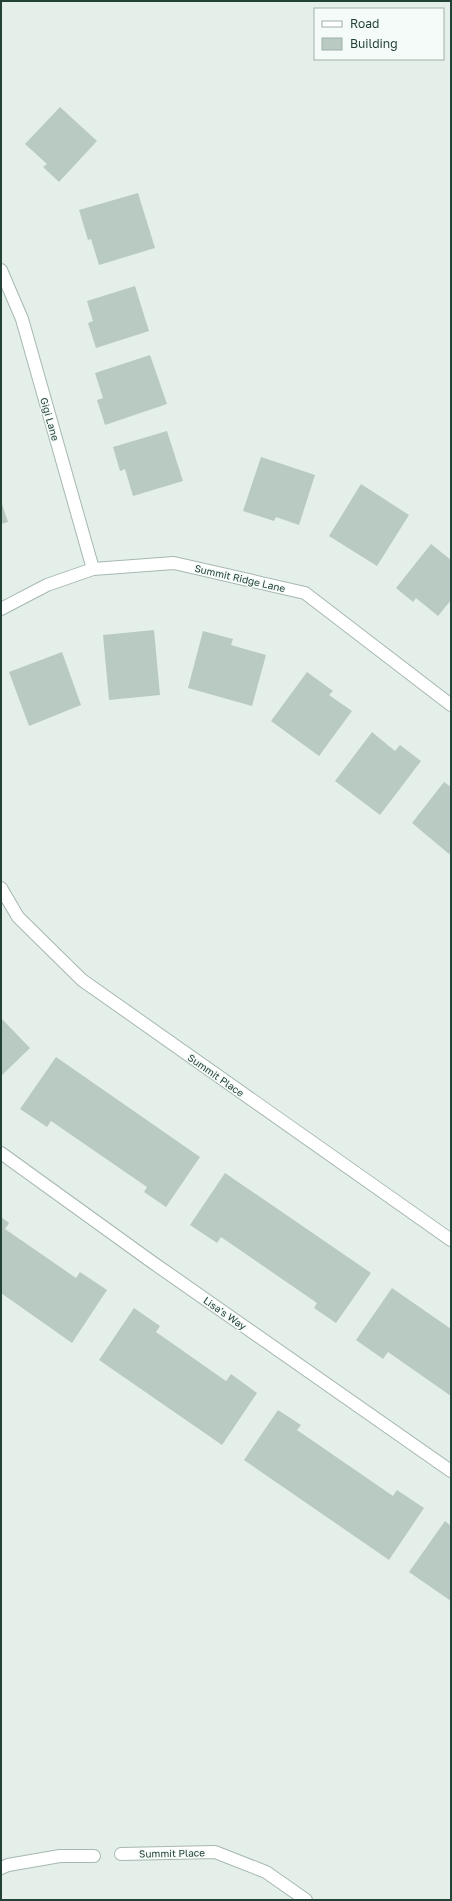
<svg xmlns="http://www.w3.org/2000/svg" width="452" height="1901" font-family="'Golos Text',sans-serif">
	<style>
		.building { fill: #b9cac2 }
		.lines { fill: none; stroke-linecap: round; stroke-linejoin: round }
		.street-casing { stroke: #a6b8b0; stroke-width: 14 }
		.street { stroke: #fff; stroke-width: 12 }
		.labels { text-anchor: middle; stroke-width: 3; stroke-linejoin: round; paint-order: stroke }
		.street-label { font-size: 10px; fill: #224238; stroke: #f5fbf8 }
	</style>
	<rect width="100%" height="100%" fill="#e4efe9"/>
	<path class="building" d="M 60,107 L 97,141 L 59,182 L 43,167 L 47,164 L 25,144 Z
		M 138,193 L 155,248 L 99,265 L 91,239 L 88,240 L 79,210 Z
		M 135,286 L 149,331 L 96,348 L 88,323 L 93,321 L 87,301 Z
		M 150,355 L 167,404 L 105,425 L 97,400 L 103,398 L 95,373 Z
		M 167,431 L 183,481 L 133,496 L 125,469 L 120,471 L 113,447 Z
		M 261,457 L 315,475 L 299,525 L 276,517 L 274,521 L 243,511 Z
		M 361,484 L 409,515 L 377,566 L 329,536 Z
		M 1,501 L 8,522 L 1,524 Z
		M 431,544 L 451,560 L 451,600 L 438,616 L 416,598 L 413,602 L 396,588 Z
		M 154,630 L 160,695 L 109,700 L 103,635 Z
		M 203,631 L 233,639 L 231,645 L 266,655 L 252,706 L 188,688 Z
		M 62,652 L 81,705 L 29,726 L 9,672 Z
		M 307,672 L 333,691 L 329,695 L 352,711 L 319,756 L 271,721 Z
		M 372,732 L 395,751 L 400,745 L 421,761 L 380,815 L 335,781 Z
		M 444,782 L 451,787 L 451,852 L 449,854 L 412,823 Z
		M 1,1018 L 30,1048 L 1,1076 Z
		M 56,1057 L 200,1157 L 166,1207 L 144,1192 L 147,1187 L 51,1121 L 47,1127 L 20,1109 Z
		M 225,1173 L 371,1273 L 336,1323 L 314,1308 L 317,1303 L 221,1237 L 217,1243 L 190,1225 Z
		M 1,1217 L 9,1223 L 5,1229 L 76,1278 L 80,1272 L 107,1290 L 72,1343 L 1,1293 Z
		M 392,1288 L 451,1329 L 451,1396 L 388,1352 L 383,1359 L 356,1340 Z
		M 134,1308 L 160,1326 L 156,1332 L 226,1381 L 231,1374 L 257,1393 L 222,1445 L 99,1360 Z
		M 278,1410 L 301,1425 L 297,1430 L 393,1496 L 397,1490 L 424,1508 L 389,1560 L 244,1460 Z
		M 445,1521 L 451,1526 L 451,1601 L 409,1572 Z"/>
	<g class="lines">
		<g class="street-casing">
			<path id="street" d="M 1,270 L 22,319 L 93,569
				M 1,609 L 47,585 L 93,569 L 174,563 L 305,593 L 451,705
				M 1,888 L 18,917 L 82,980 L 451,1240
				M 1,1153 L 152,1262 L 451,1471
				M 121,1854 L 215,1852 L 266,1872 L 306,1900
				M 1,1868 L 8,1865 L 60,1856 L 94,1856"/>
		</g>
		<use href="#street" class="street"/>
	</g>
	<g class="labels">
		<g class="street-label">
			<text transform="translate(50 419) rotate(74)" y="4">Gigi Lane</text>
			<text transform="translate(240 578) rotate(13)" y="4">Summit Ridge Lane</text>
			<text transform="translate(216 1075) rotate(35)" y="4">Summit Place</text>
			<text transform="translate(225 1313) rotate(35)" y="4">Lisa's Way</text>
			<text transform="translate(172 1853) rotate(-1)" y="4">Summit Place</text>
		</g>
	</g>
	<rect width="452" height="1901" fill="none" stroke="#224238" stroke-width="4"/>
	<rect x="314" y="8" width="130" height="52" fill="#f5fbf8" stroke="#a1b1ab"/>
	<rect x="322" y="21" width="20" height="6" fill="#ffffff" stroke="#a1b1ab"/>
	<text x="350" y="28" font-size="12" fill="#224238">Road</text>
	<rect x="322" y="38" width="20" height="12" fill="#b9cac2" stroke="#a1b1ab"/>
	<text x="350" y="48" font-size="12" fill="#224238">Building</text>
</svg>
